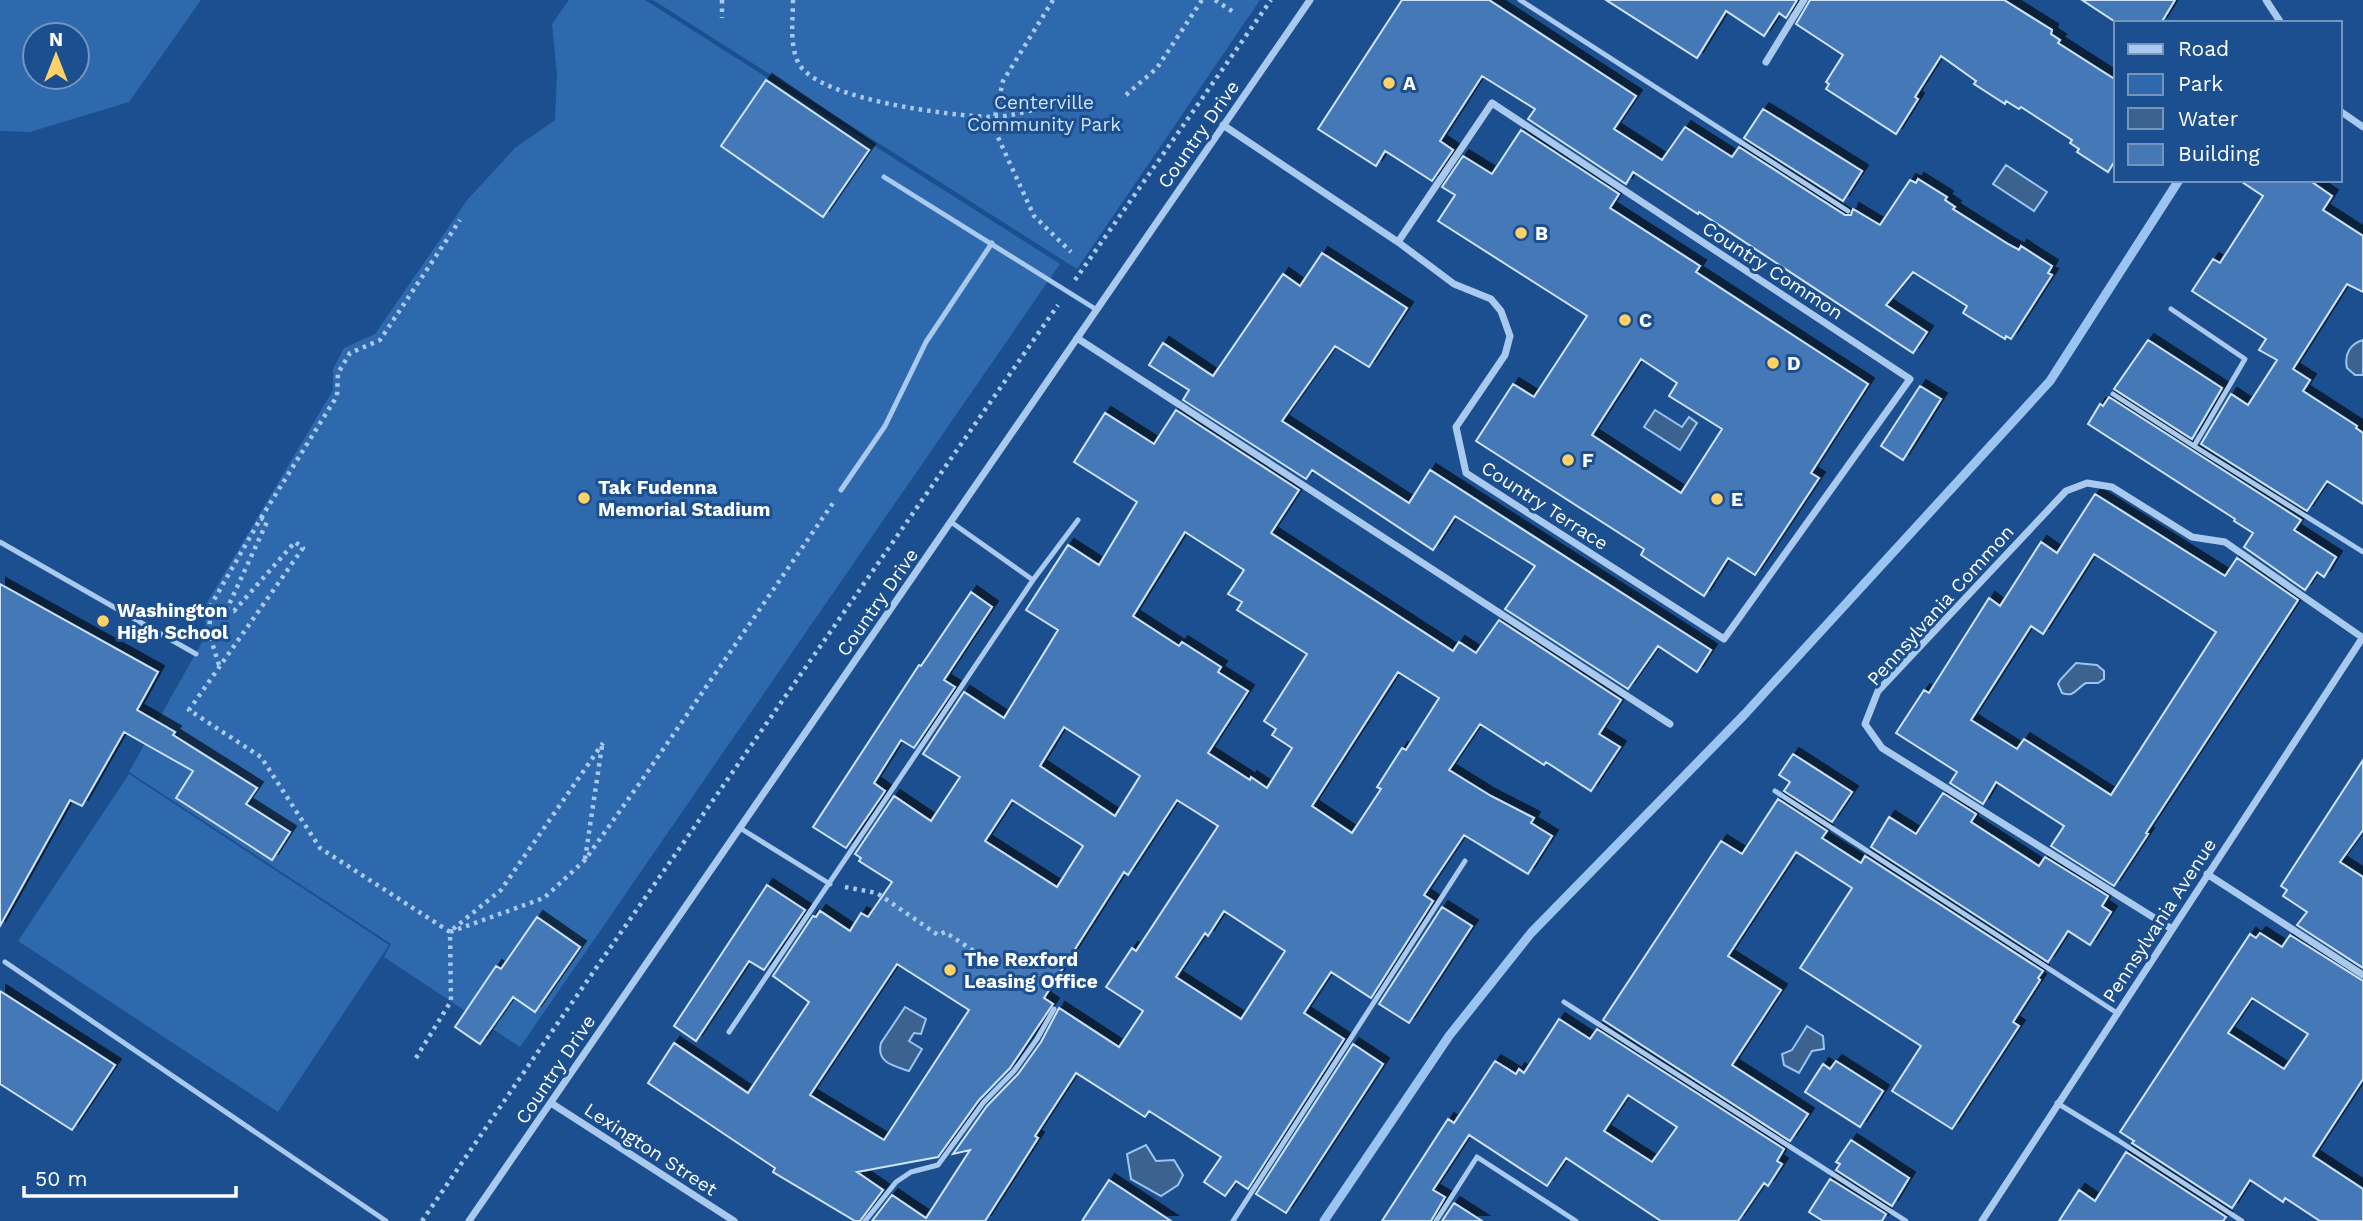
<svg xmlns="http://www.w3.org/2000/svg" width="2363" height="1221" font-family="'Work Sans',sans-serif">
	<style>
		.green { fill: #2e69ad; fill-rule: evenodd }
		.water { fill: #3c6290; stroke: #9cc4f0; stroke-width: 2 }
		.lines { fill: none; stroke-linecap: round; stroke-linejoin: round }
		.stream { stroke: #9cc4f0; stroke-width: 9 }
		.building { fill: #4478b7; stroke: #cfe3fa; stroke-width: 2; fill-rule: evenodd; filter: url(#shadow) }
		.path { stroke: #a9c9ee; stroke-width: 4.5; stroke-dasharray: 3.5 5; stroke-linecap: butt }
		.lane { stroke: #a9c9ee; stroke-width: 5 }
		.street { stroke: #a9c9ee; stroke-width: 7 }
		.poi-dot { fill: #ffd166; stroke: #1b4f8f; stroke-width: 2.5 }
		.labels { text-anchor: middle; stroke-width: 6; stroke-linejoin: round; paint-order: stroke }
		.poi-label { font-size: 19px; font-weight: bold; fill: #fff; stroke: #1b4f8f; text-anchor: start }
		.park-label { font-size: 19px; fill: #cfe3fa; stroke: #1b4f8f }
		.street-label { font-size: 19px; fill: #fff; stroke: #1b4f8f }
	</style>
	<defs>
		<filter id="shadow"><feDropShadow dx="6" dy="-6" stdDeviation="0" flood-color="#0009"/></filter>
	</defs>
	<rect width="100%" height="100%" fill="#1b4f8f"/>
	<path class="green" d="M 0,0 L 201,0 L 129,102 L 30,132 L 0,131 ZM 35,35 L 77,35 L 77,77 L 35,77 Z
		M 569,0 L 645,0 L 1060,264 L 520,1047 L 384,957 L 391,944 L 129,772 L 206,635 L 205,606 L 333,390 L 333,369 L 344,348 L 375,334 L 468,199 L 515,148 L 555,120 L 557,75 L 552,24 Z
		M 653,0 L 1260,0 L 1077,269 Z
		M 129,774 L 389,945 L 278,1112 L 18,941 Z"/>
	<path class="water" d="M 2006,165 L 2047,192 L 2034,211 L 1993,184 Z
		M 2363,340 L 2363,375 L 2355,375 L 2347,368 C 2344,354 2350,344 2363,340 Z
		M 1655,410 L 1682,427 L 1689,417 L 1697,423 L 1680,450 L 1644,427 Z
		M 2076,663 L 2097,665 L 2104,671 L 2104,679 L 2098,683 L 2086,683 C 2076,688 2075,698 2062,693 L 2058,684 L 2060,680 Z
		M 905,1007 L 926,1019 L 921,1034 L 914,1033 L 909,1041 L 922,1049 L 909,1071 C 894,1066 876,1063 881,1043 Z
		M 1807,1026 L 1823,1036 L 1824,1049 L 1812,1051 L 1799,1073 L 1784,1065 L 1782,1054 L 1792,1050 Z
		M 1146,1145 L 1156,1161 L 1174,1160 L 1183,1175 L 1178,1185 L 1161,1196 L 1131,1179 L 1127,1154 Z"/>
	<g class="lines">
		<path class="stream" d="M 1324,1221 L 1449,1036 L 1531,933 L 1744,715 L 2050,381 L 2179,180"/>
	</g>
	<path class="building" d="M 1402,0 L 1489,0 L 1636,96 L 1614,129 L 1662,160 L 1685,127 L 1732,157 L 1739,147 L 1845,215 L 1851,215 L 1853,209 L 1880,225 L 1910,180 L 1916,183 L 1918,179 L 1947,197 L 1945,200 L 1955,207 L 1953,209 L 2008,244 L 2019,250 L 2021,246 L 2052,266 L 2048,273 L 2052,275 L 2011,339 L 2006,336 L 2005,339 L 1963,313 L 1967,306 L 1913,272 L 1886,305 L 1927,332 L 1913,353 L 1699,212 L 1698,214 L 1633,172 L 1626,184 L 1528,119 L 1535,109 L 1482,76 L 1440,141 L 1453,150 L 1432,181 L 1385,151 L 1376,166 L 1318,129 Z
		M 1606,0 L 1797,0 L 1786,18 L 1779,13 L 1764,36 L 1726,11 L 1697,58 Z
		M 1810,0 L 2004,0 L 2052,30 L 2051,34 L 2060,40 L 2058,43 L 2116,80 L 2116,159 L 2108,172 L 2077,152 L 2079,149 L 2070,143 L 2072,140 L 2021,107 L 2019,109 L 2006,101 L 2005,104 L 1974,84 L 1976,81 L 1941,56 L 1915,97 L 1918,99 L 1896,134 L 1826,89 L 1829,84 L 1826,82 L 1843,55 L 1796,24 Z
		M 2082,0 L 2175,0 L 2161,23 L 2117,23 Z
		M 766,80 L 869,150 L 823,217 L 721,146 Z
		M 1763,109 L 1862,171 L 1843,201 L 1744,138 Z
		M 1521,130 L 1619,194 L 1610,208 L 1700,266 L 1696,272 L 1868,384 L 1811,473 L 1819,478 L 1755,575 L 1728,558 L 1704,596 L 1641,555 L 1644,549 L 1476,441 L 1513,384 L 1534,397 L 1587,316 L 1438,221 L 1455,195 L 1442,187 L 1463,156 L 1492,174 ZM 1641,359 L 1677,383 L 1669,396 L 1722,429 L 1681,493 L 1592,435 Z
		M 2239,180 L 2309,180 L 2332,196 L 2323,210 L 2363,236 L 2363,292 L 2347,284 L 2293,369 L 2310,380 L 2303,391 L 2357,426 L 2356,428 L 2363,433 L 2363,504 L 2327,481 L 2307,511 L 2201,444 L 2231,394 L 2248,405 L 2277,360 L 2259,350 L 2266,339 L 2192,291 L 2213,259 L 2220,263 L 2263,196 Z
		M 1322,253 L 1407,308 L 1369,367 L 1335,346 L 1282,421 L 1409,503 L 1430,470 L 1711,650 L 1697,672 L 1658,646 L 1628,689 L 1505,609 L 1535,566 L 1455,516 L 1433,550 L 1312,470 L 1306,479 L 1183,400 L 1189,390 L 1149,365 L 1163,343 L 1213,376 L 1283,274 L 1300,286 Z
		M 2148,340 L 2222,388 L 2192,439 L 2114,389 Z
		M 1920,386 L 1941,399 L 1903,460 L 1881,446 Z
		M 2109,397 L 2301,520 L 2294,530 L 2336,557 L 2324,577 L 2317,572 L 2305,590 L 2244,547 L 2253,533 L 2234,521 L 2235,519 L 2088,424 L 2100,404 L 2103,406 Z
		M 1176,410 L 1299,490 L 1271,533 L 1453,651 L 1459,642 L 1476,653 L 1499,620 L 1621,700 L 1599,734 L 1620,747 L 1591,791 L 1546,762 L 1544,765 L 1480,724 L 1449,770 L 1491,796 L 1534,818 L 1531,823 L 1552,836 L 1528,874 L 1464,835 L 1424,895 L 1433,901 L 1371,998 L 1331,972 L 1304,1013 L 1344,1039 L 1248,1189 L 1236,1181 L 1225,1196 L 1204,1182 L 1221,1157 L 1149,1111 L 1145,1117 L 1076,1073 L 1035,1136 L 1038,1138 L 985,1221 L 872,1221 L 892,1195 L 926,1218 L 970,1150 L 953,1154 L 987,1106 L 1018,1074 L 1041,1042 L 1059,1008 L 1119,1047 L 1143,1011 L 1106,987 L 1132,948 L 1136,951 L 1218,826 L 1177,800 L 1128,875 L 1124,872 L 1044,998 L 1053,1004 L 1010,1068 L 979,1100 L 938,1157 L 857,1172 L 883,1190 L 860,1221 L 855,1221 L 773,1172 L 775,1168 L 648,1083 L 674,1043 L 748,1093 L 809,1002 L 773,976 L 813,916 L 816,917 L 820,911 L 850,931 L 861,913 L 868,917 L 892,882 L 859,861 L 861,858 L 855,854 L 894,796 L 931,821 L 960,777 L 923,754 L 964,692 L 1004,718 L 1058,630 L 1026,610 L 1068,545 L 1099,565 L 1137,502 L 1074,462 L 1105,413 L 1154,444 ZM 1185,532 L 1244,570 L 1228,594 L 1242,602 L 1237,610 L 1307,654 L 1264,721 L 1276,729 L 1272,735 L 1292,748 L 1267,788 L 1251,777 L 1250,780 L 1208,753 L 1248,691 L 1218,672 L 1221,667 L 1182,642 L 1179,646 L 1133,616 ZM 1398,672 L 1439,698 L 1406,750 L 1402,748 L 1377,787 L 1381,789 L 1352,833 L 1312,806 ZM 1064,727 L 1140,776 L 1115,816 L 1040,766 ZM 1012,800 L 1083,846 L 1057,887 L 985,841 ZM 1224,911 L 1285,951 L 1241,1019 L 1176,977 L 1205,933 L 1208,936 ZM 897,964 L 969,1010 L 884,1140 L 810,1095 Z
		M 2095,494 L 2225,576 L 2237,558 L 2298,600 L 2146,833 L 2148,834 L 2114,886 L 2051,846 L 2064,826 L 1996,782 L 1983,804 L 1950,783 L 1957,772 L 1896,733 L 1924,690 L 1929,693 L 1989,598 L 2000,606 L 2041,542 L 2057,553 ZM 2094,554 L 2216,632 L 2111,795 L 2024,739 L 2017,749 L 1971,720 L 2031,626 L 2043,634 Z
		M 0,584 L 158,672 L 137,710 L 175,732 L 173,735 L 257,788 L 246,804 L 290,832 L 272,860 L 176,798 L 193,771 L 124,732 L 82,806 L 70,800 L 0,926 Z
		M 971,592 L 992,607 L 944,680 L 955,687 L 914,748 L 901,740 L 874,783 L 885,791 L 846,848 L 813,827 L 919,665 L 921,666 Z
		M 1793,754 L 1852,792 L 1832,822 L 1784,791 L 1790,782 L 1779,775 Z
		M 2363,760 L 2363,830 L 2340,862 L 2363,877 L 2363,968 L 2297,925 L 2307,912 L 2283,896 L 2287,890 L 2281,886 Z
		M 1943,793 L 1976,814 L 1971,822 L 2039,866 L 2045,857 L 2108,896 L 2102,906 L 2111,912 L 2090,945 L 2068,931 L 2048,962 L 1871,847 L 1889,817 L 1916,834 Z
		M 1778,799 L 1827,831 L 1822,838 L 1861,863 L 1865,856 L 2043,971 L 2038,978 L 2040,980 L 2013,1022 L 2019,1026 L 1952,1129 L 1892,1091 L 1921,1046 L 1800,968 L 1852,888 L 1796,852 L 1728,956 L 1781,990 L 1732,1065 L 1808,1114 L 1790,1141 L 1603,1020 L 1721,841 L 1742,854 Z
		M 767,885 L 805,910 L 764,970 L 749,961 L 696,1041 L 674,1026 Z
		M 1442,907 L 1472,926 L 1409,1023 L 1379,1004 Z
		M 537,917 L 580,947 L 535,1012 L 513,997 L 480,1044 L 455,1027 L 496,966 L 501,969 Z
		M 2260,933 L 2282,947 L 2290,935 L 2363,981 L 2363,1079 L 2313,1156 L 2363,1189 L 2363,1221 L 2320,1221 L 2285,1198 L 2283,1202 L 2250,1180 L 2232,1208 L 2132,1143 L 2134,1141 L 2120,1132 L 2250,934 L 2256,938 ZM 2252,998 L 2308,1034 L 2284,1069 L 2228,1033 Z
		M 0,991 L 115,1065 L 72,1130 L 0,1084 Z
		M 1559,1019 L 1590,1039 L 1597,1029 L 1784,1149 L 1777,1161 L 1782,1164 L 1768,1186 L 1764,1183 L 1738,1221 L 1661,1221 L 1566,1158 L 1547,1186 L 1469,1135 L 1433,1190 L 1445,1197 L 1431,1221 L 1382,1221 L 1448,1119 L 1454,1123 L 1495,1061 L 1516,1074 L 1519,1069 L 1524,1073 ZM 1628,1095 L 1677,1127 L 1652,1162 L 1604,1131 Z
		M 1353,1044 L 1383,1064 L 1286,1213 L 1256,1194 Z
		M 1836,1061 L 1883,1091 L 1860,1127 L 1805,1092 L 1823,1064 L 1830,1069 Z
		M 1851,1140 L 1909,1178 L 1892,1206 L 1836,1170 L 1840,1164 L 1836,1162 Z
		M 2126,1152 L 2226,1217 L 2223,1221 L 2059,1221 L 2079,1190 L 2095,1201 Z
		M 1830,1179 L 1886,1214 L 1882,1221 L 1823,1221 L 1809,1212 Z
		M 1109,1180 L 1171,1221 L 1082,1221 Z
		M 1454,1203 L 1482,1221 L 1442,1221 Z"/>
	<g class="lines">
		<path class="path" d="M 722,0 L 722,18
			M 793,0 C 793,19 789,46 799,64 C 820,100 952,116 992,117 C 1009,117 1028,111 1045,107
			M 1053,0 L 1003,81 L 995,117 L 996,133 L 1034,216 L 1071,252
			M 1215,0 L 1235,13
			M 1126,95 L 1157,68 L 1202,0
			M 1075,280 L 1271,0
			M 261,518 L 337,396 L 338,373 L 350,353 L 380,340 L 460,220
			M 219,665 L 209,633 L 211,605 L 261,518 L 267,522 L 227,609 L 234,611 L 295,542 L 303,548 L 189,710 L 261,757 L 320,848 L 450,932 L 451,1001 L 416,1058
			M 585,859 L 602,746
			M 845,887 L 877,893 L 938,935 L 945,932 L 986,959
			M 453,929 L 501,890 L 603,743
			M 450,932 L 544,898 L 585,860 L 644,777 L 833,503
			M 422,1221 L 546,1040 L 1058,305"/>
		<path class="lane" d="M 1520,0 L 1848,211
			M 884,177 L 1097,310
			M 2171,309 L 2245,359 L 2194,446 L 2363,552
			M 2113,394 L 2194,446
			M 841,490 L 885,426 L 926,342 L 992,243
			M 951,522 L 1033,580
			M 0,542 L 196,654
			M 1775,791 L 2117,1013
			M 740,828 L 830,884
			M 5,962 L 386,1221
			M 1564,1002 L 1906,1221
			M 729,1032 L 1033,580 L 1078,520
			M 2057,1103 L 2119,1141 L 2242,1221
			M 865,1221 L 896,1182 L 911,1172 L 938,1165 L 983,1103 L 1014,1071 L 1037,1039 L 1054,1009
			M 1233,1221 L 1465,861
			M 1436,1221 L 1477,1157 L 1576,1221"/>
		<path class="street" d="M 2266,0 L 2281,23
			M 1766,62 L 1804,0
			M 2340,111 L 2363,127
			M 1223,125 L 1398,242 L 1454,284 L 1491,299 L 1501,311 L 1510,336 L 1505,355 L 1456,427 L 1466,473 L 1724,639 L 1910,379 L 1492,103 L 1398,242
			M 1077,338 L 1670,724
			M 2207,874 L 2363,975
			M 2172,929 L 1882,748 L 1865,724 L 1878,691 L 2066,491 L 2087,483 L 2112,487 L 2192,537 L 2225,542 L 2363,638
			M 551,1103 L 734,1221
			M 469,1221 L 1310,0
			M 1982,1221 L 2363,637"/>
	</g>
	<g class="poi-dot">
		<circle cx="1389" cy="83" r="7"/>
		<circle cx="1521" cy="233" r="7"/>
		<circle cx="1625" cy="320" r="7"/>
		<circle cx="1773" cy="363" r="7"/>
		<circle cx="1568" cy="460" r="7"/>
		<circle cx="584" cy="498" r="7"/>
		<circle cx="1717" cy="499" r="7"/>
		<circle cx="103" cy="621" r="7"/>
		<circle cx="950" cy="970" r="7"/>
	</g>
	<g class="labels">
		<g class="poi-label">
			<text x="1403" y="90">A</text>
			<text x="1535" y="240">B</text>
			<text x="1639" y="327">C</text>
			<text x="1787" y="370">D</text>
			<text x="1582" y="467">F</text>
			<text x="598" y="494">Tak Fudenna<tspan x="598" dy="22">Memorial Stadium</tspan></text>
			<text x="1731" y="506">E</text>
			<text x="117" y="617">Washington<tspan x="117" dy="22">High School</tspan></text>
			<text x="964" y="966">The Rexford<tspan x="964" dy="22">Leasing Office</tspan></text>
		</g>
		<g class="park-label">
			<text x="1044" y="109">Centerville<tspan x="1044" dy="22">Community Park</tspan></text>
		</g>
		<g class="street-label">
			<text transform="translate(1198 134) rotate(-55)" y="7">Country Drive</text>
			<text transform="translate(1773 270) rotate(33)" y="7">Country Common</text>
			<text transform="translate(1545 505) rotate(33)" y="7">Country Terrace</text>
			<text transform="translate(877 602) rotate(-55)" y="7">Country Drive</text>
			<text transform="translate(1940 605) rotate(-48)" y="7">Pennsylvania Common</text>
			<text transform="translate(2159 920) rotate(-57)" y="7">Pennsylvania Avenue</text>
			<text transform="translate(555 1069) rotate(-56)" y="7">Country Drive</text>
			<text transform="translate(651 1149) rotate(33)" y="7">Lexington Street</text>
		</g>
	</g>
	<rect x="2114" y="21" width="228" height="161" fill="#1b4f8f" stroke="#7695bc" stroke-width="2"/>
	<rect x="2128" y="44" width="35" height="10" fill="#a9c9ee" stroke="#7695bc" stroke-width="2"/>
	<text x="2178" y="56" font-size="21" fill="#ffffff">Road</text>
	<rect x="2128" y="74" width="35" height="21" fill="#2e69ad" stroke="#7695bc" stroke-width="2"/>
	<text x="2178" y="91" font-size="21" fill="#ffffff">Park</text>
	<rect x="2128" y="108" width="35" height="21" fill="#3c6290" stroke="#7695bc" stroke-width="2"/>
	<text x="2178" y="126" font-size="21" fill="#ffffff">Water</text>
	<rect x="2128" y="144" width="35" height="21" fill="#4478b7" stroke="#7695bc" stroke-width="2"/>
	<text x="2178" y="161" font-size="21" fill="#ffffff">Building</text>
	<g transform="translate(56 56)"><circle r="33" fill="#1b4f8f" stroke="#7695bc" stroke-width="2"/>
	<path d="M0-5L12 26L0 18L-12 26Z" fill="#ffd166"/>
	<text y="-10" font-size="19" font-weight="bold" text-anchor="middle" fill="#ffffff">N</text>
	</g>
	<path d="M24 1186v10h212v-10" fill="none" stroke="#ffffff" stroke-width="3.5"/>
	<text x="35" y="1186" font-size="21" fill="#ffffff" stroke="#1b4f8f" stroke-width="5" paint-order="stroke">50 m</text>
</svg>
